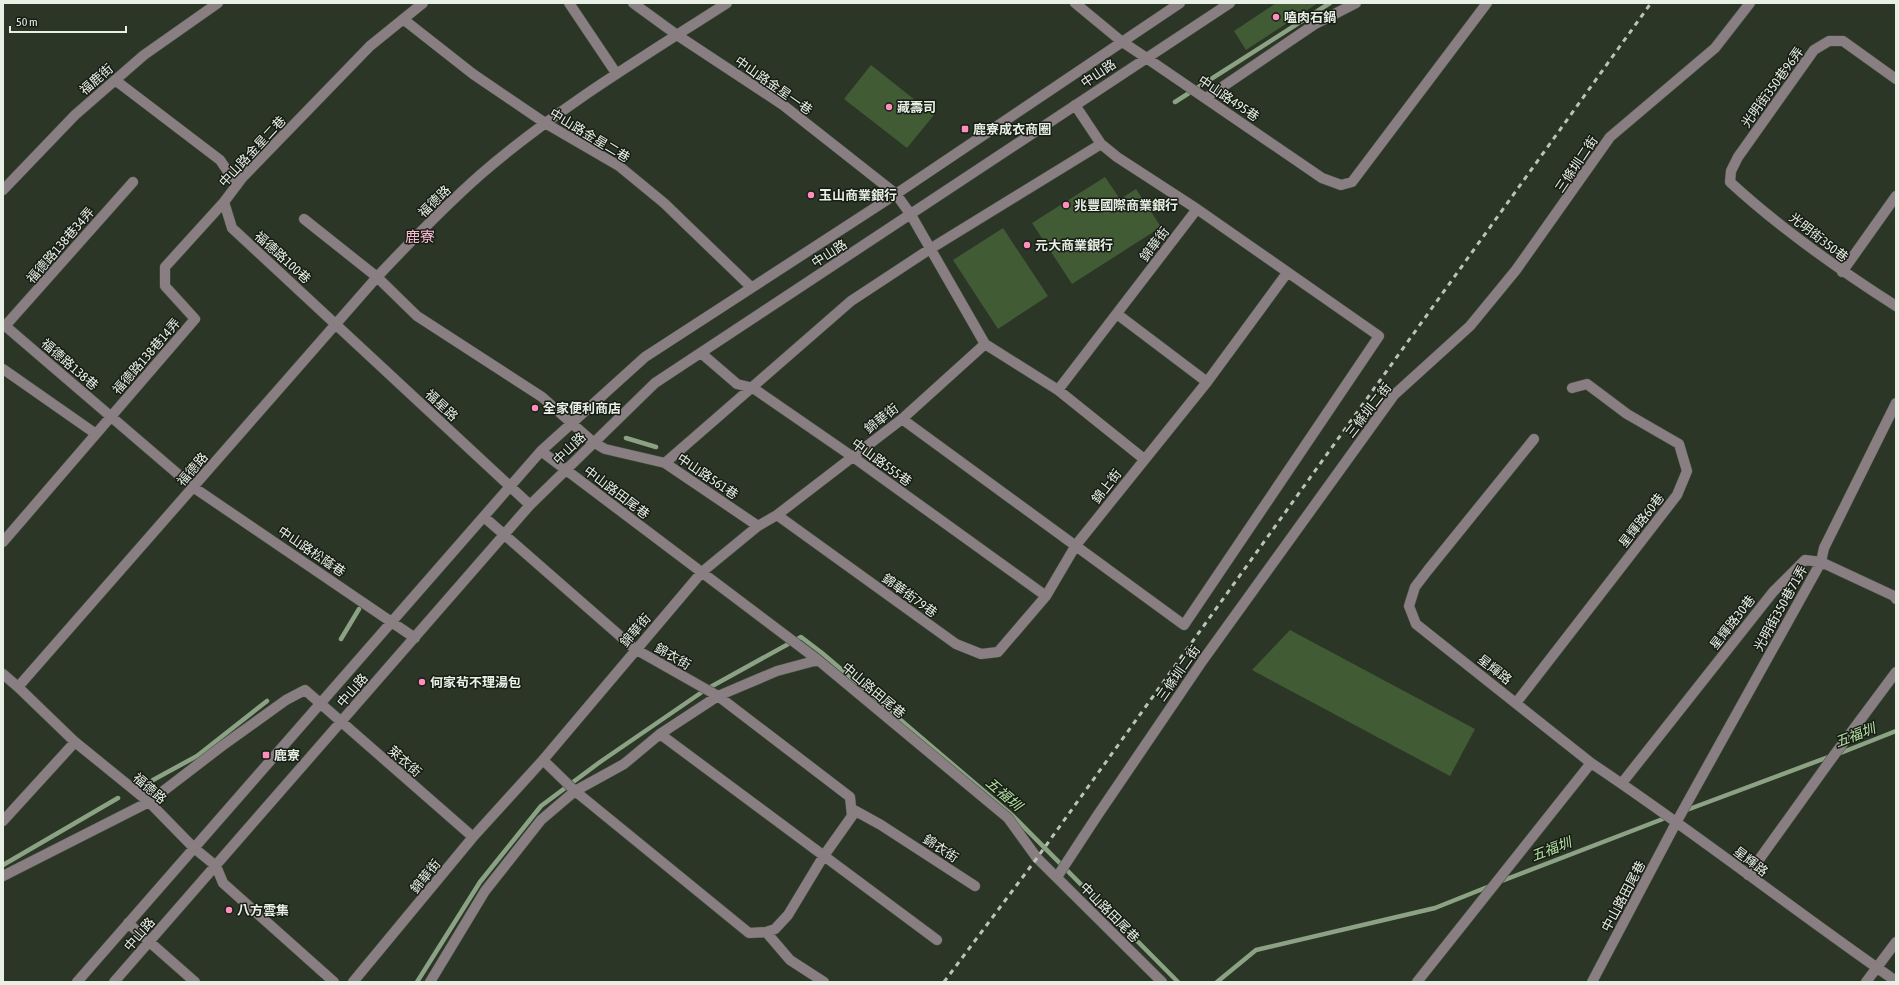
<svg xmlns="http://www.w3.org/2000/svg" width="1899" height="985" font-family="'Asap Condensed','Noto Sans TC',sans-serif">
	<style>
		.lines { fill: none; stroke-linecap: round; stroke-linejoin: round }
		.stream { stroke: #8ca284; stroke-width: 4.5 }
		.building { fill: #415b35 }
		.minor-casing { stroke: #495445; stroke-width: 11 }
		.minor { stroke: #897e82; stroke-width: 10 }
		.rail { stroke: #bac3b7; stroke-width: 3; stroke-dasharray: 5 5; stroke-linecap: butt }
		.poi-dot { fill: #fe8ebd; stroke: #171c15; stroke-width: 1.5 }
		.labels { text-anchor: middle; stroke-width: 3; stroke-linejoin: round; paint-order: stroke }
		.poi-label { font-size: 13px; font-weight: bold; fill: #e8f0e5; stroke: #171c15; text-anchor: start }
		.street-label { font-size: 13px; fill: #e8f0e5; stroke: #171c15 }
		.water-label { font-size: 14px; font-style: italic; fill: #b3e0a1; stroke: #171c15 }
		.quarter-label { font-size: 15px; fill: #f9b9d1; stroke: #171c15 }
	</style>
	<rect width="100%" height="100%" fill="#2b3626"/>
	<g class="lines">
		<path class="stream" d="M 1175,102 L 1330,3
			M 626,438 L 656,447
			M 341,639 L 359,609
			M 1838,754 L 1896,731
			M 153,780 L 197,756 L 267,701
			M 1684,811 L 1831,756
			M 3,865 L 118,798
			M 1499,882 L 1668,817
			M 417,982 L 480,882 L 541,806 L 600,762 L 705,690 L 801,637 L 822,653 L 1012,815 L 1178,982
			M 1217,982 L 1256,950 L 1435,908 L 1490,886"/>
	</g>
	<path class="building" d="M 1276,3 L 1318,3 L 1246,50 L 1234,31 Z
		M 871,65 L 934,115 L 907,148 L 844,99 Z
		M 1105,177 L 1120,199 L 1136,189 L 1161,227 L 1072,284 L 1032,223 Z
		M 1003,228 L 1048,296 L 998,329 L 953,260 Z
		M 1290,630 L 1475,729 L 1450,776 L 1252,670 Z"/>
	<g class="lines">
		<g class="minor-casing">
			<path id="minor" d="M 569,3 L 616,73
				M 633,3 L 677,35 L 783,105 L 896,194 L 911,215 L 985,344 L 1058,390 L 1144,459
				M 1075,3 L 1121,41 L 1145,57 L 1322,178 L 1341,185 L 1352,182 L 1487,3
				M 403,19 L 473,74 L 545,123 L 619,166 L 664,203 L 751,287
				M 1896,79 L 1843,41 L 1829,41 L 1814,50 L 1738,157 L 1731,171 L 1730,182 C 1781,229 1838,269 1896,306
				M 115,80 L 220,160 L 237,185
				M 1206,98 L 1315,24 L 1356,3
				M 3,190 L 75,115 L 144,55 L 218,3
				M 224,202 L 232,228 L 530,505
				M 304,219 L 377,277 L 417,316 L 542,397 L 593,442 L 605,449 L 665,463 L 758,526
				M 1842,272 L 1896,196
				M 1117,314 L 1207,382
				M 3,324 L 193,487 L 415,638
				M 6,325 L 133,182
				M 701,353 L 737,384 L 753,388 L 853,457 L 1046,596
				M 3,369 L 96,434
				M 1058,390 L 1197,209
				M 902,419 L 1184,625 L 1379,336 L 1197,209 L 1117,157 L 1101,144 L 1075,105
				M 1534,439 L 1428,570 L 1415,587 L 1409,606 L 1416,624 L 1591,763
				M 541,451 L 818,660 L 1008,818 L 1037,858 L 1162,982
				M 665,463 L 851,301 L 930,249 L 1101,144
				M 777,515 L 956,644 L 981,654 L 998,652 L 1046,596 L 1076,545 L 1207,382 L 1287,273
				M 484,517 L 635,649 L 718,696 L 850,797 L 852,816 L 823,857 L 788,915 L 775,929 L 766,932 L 749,933 L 575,791 L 543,760
				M 3,542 L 195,319 L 165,286 L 165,267 L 224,202 L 242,178 L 370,46 L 423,3
				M 3,674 L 18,687 L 75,742 L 149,802 L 194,848 L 216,866 L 223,883 L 334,982
				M 18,687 L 377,277 C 410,242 444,207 480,175 C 556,109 643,57 727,3
				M 1516,703 L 1677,495 L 1687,471 L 1679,444 L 1627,414 L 1587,384 L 1572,388
				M 660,734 L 937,940
				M 1622,783 L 1773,592 L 1805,560 L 1821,562 L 1894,596 L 1896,599
				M 852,809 L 881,825 L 975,886
				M 3,821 L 75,742
				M 1748,875 L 1832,758 L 1896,672
				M 3,876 L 149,802 L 222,746 L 286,700 L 305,690 L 473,837
				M 1057,877 L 1097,816 L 1203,660 L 1394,395 L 1470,326 L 1516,270 L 1610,137 L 1715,48 L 1750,3
				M 128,923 L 195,982
				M 766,932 L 790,960 L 824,982
				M 77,982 L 541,451 L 645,357 L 896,194 L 1180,3
				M 114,982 L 530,505 L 655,383 L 1230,3
				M 353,982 L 473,837 L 543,760 L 702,572 L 758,526 L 777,515 L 902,419 L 985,344
				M 430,982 L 485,891 L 541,820 L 575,791 L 624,764 L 660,734 L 718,696 L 777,671 L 818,660
				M 1417,982 L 1591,763 C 1695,832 1793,910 1896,981
				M 1592,982 L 1677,821 L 1821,562 L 1824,548 L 1896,403
				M 1866,982 L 1896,942"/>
		</g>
		<use href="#minor" class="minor"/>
		<path class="rail" d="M 944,982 L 1037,858 L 1651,3"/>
	</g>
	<g class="poi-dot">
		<circle cx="1276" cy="17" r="4"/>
		<circle cx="889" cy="107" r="4"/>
		<rect x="961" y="125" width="8" height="8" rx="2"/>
		<circle cx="811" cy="195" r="4"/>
		<circle cx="1066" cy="205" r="4"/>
		<circle cx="1027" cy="245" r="4"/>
		<circle cx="535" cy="408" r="4"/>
		<circle cx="422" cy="682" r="4"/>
		<rect x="262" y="751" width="8" height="8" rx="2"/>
		<circle cx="229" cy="910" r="4"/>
	</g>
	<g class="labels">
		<g class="poi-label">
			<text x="1284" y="22">嗑肉石鍋</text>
			<text x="897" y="112">藏壽司</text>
			<text x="973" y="134">鹿寮成衣商圈</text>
			<text x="819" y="200">玉山商業銀行</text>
			<text x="1074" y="210">兆豐國際商業銀行</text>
			<text x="1035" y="250">元大商業銀行</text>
			<text x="543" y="413">全家便利商店</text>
			<text x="430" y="687">何家茍不理湯包</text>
			<text x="274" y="760">鹿寮</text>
			<text x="237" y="915">八方雲集</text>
		</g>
		<g class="street-label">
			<text transform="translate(1098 73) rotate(-34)" y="5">中山路</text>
			<text transform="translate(96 79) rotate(-41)" y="5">福鹿街</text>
			<text transform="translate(774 85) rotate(35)" y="5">中山路金星一巷</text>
			<text transform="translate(1772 87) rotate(-54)" y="5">光明街350巷96弄</text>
			<text transform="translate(1229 98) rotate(34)" y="5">中山路495巷</text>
			<text transform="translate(590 135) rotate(31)" y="5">中山路金星二巷</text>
			<text transform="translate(252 151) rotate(-47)" y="5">中山路金星二巷</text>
			<text transform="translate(1576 164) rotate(-56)" y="5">三條圳二街</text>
			<text transform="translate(434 201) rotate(-44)" y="5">福德路</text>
			<text transform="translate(1819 237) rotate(38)" y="5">光明街350巷</text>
			<text transform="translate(1154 244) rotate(-53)" y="5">錦華街</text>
			<text transform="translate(60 245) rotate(-49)" y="5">福德路138巷34弄</text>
			<text transform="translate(829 253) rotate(-33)" y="5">中山路</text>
			<text transform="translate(283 257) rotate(42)" y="5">福德路100巷</text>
			<text transform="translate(146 356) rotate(-49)" y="5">福德路138巷14弄</text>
			<text transform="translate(70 364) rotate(41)" y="5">福德路138巷</text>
			<text transform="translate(442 405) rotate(43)" y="5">福星路</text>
			<text transform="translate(1368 410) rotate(-52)" y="5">三條圳二街</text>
			<text transform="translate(881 418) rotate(-38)" y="5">錦華街</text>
			<text transform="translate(569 448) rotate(-44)" y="5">中山路</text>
			<text transform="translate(882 462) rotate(36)" y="5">中山路555巷</text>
			<text transform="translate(192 469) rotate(-49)" y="5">福德路</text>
			<text transform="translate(708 476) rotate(34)" y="5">中山路561巷</text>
			<text transform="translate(1106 486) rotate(-52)" y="5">錦上街</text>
			<text transform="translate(617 492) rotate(37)" y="5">中山路田尾巷</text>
			<text transform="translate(1641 520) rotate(-52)" y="5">星輝路60巷</text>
			<text transform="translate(312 551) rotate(34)" y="5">中山路松蔭巷</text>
			<text transform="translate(910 595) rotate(36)" y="5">錦華街79巷</text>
			<text transform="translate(1780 608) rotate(-61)" y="5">光明街350巷71弄</text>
			<text transform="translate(1732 622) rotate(-52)" y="5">星輝路30巷</text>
			<text transform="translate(635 630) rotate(-49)" y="5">錦華街</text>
			<text transform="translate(673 656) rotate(30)" y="5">錦衣街</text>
			<text transform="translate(1495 669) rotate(38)" y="5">星輝路</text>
			<text transform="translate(1178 673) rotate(-55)" y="5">三條圳二街</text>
			<text transform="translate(352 690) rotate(-49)" y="5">中山路</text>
			<text transform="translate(874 690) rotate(40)" y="5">中山路田尾巷</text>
			<text transform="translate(405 761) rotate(41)" y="5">萊衣街</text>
			<text transform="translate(150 788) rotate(41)" y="5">福德路</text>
			<text transform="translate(941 848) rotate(33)" y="5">錦衣街</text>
			<text transform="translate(1751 861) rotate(37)" y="5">星輝路</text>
			<text transform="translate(425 876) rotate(-51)" y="5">錦華街</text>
			<text transform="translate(1623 896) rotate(-62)" y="5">中山路田尾巷</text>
			<text transform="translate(1110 912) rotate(45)" y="5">中山路田尾巷</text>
			<text transform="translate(139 934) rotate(-49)" y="5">中山路</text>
		</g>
		<g class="water-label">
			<text transform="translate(1855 735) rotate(-21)" y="5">五福圳</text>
			<text transform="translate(1004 794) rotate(41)" y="5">五福圳</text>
			<text transform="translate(1551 849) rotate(-21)" y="5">五福圳</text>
		</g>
		<g class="quarter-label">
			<text x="420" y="242">鹿寮</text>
		</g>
	</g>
	<rect width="1899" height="985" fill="none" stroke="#e8f0e5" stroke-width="8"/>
	<path d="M10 26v6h116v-6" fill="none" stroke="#e8f0e5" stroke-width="2"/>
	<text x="16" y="26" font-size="12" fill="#e8f0e5" stroke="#171c15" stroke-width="3" paint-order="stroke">50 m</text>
</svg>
